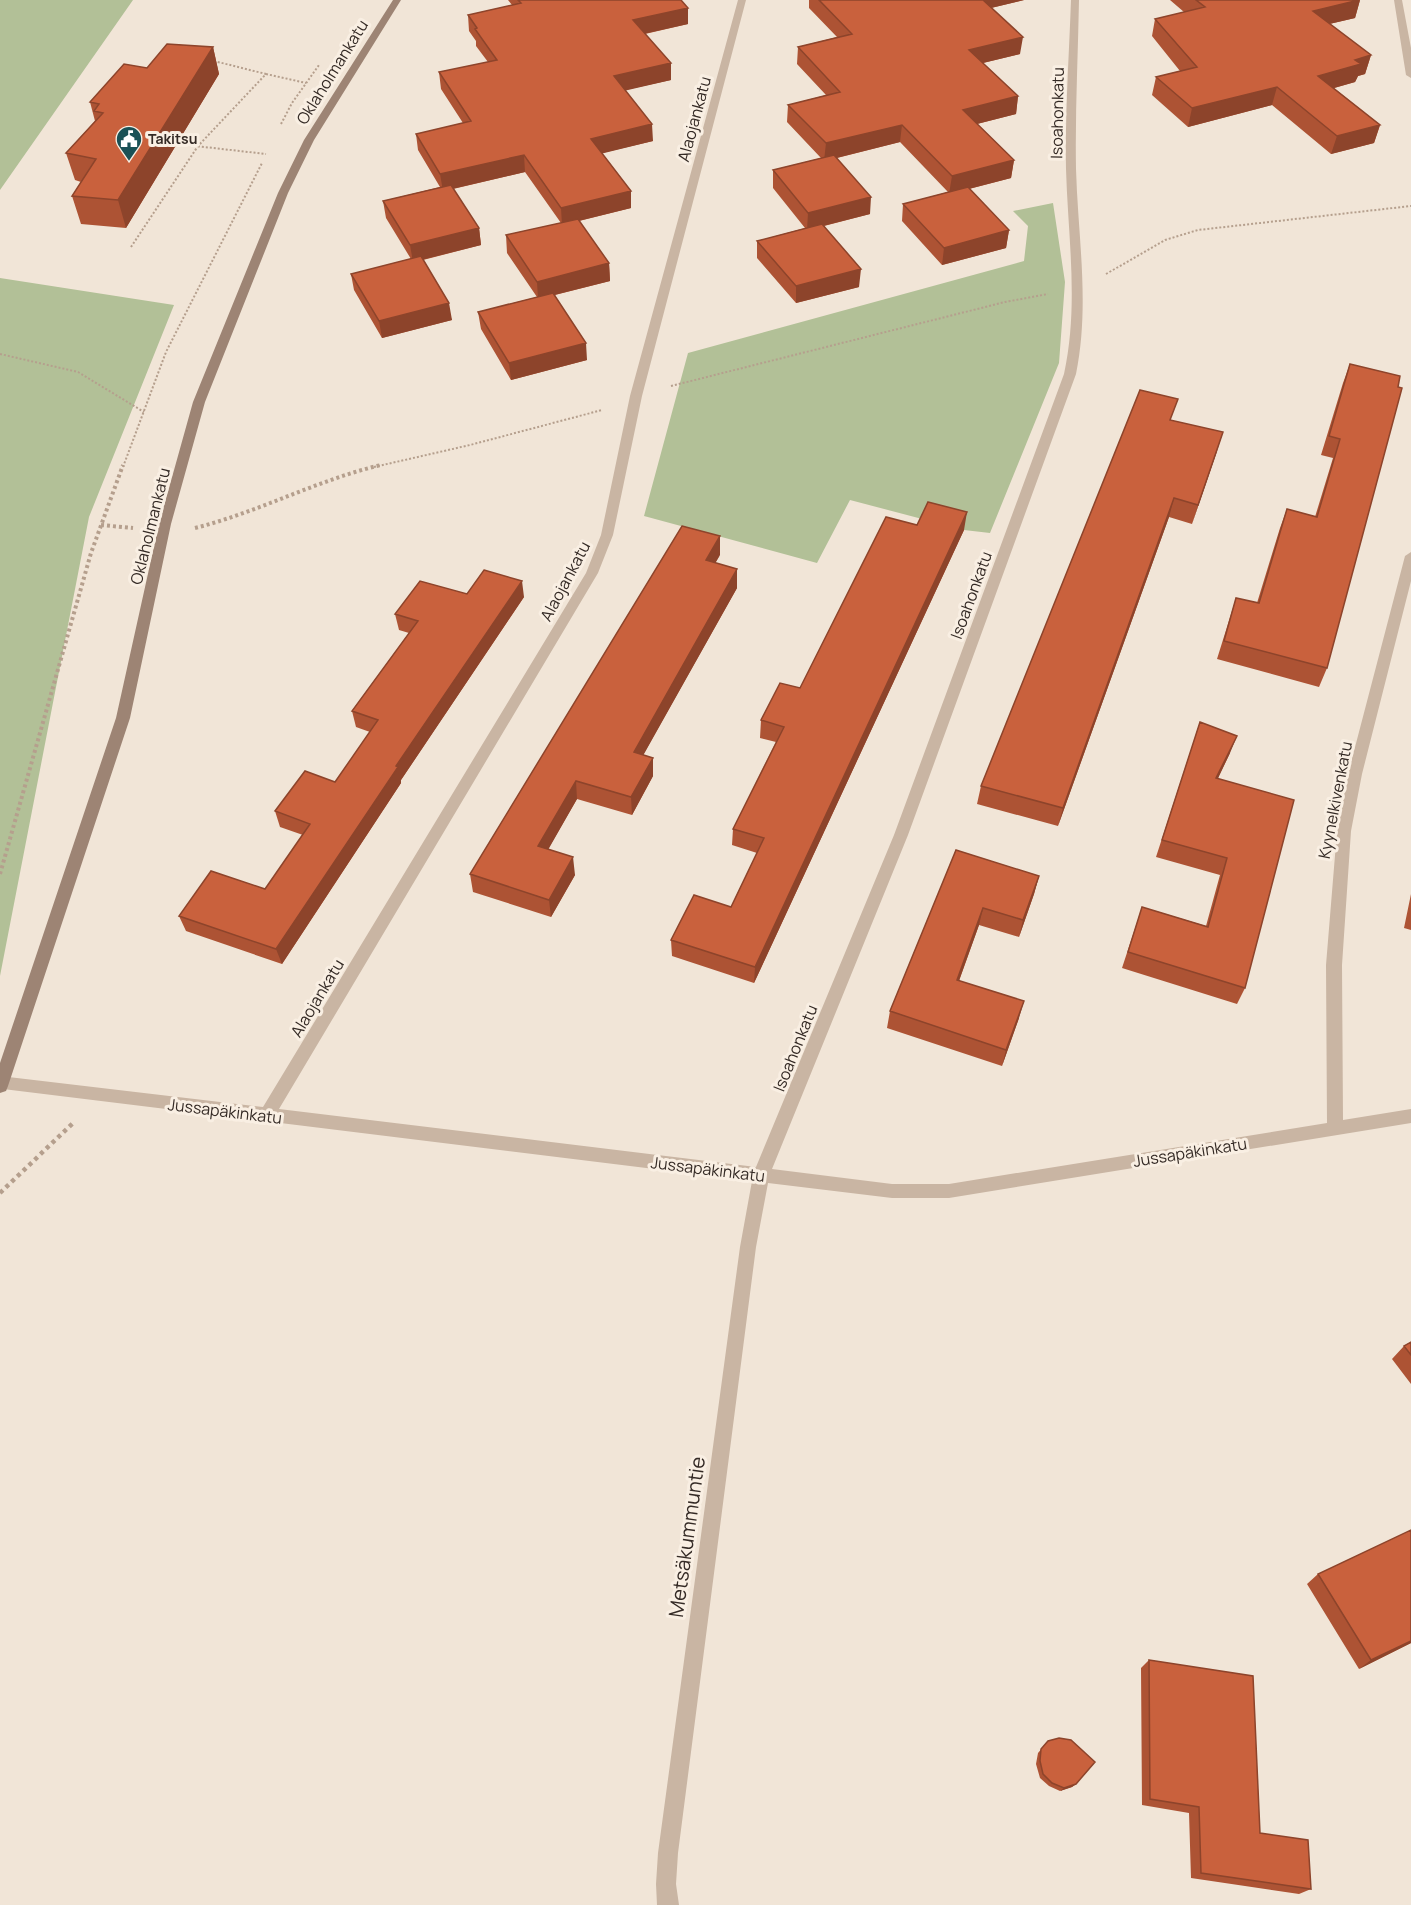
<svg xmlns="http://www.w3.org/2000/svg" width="1411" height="1905" font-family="Manrope,sans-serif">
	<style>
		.green { fill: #b2c097 }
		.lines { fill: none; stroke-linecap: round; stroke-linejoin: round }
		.path-far2 { stroke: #b59f8d; stroke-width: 2; stroke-dasharray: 2 2; stroke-linecap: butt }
		.path-far1 { stroke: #b59f8d; stroke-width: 4; stroke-dasharray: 3 3; stroke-linecap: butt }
		.path { stroke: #b59f8d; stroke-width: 4.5; stroke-dasharray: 4 4; stroke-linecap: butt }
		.street { fill: #c9b5a3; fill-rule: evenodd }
		.secondary { fill: #9d8474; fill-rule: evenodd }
		.wall { fill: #ad5334 }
		.shaded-wall { fill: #8d442b }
		.building { fill: #c9613d; stroke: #8d442b; stroke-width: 1.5 }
		.labels { text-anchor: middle; stroke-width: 6; stroke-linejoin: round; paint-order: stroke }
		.far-poi-label { font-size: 14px; font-weight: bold; fill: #342a25; stroke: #f9efe3; text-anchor: start }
		.street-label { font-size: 16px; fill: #342a25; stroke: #f9efe3 }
		.near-street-label { font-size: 20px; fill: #342a25; stroke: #f9efe3 }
	</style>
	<rect width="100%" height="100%" fill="#f1e5d7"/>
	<path class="green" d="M 0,0 L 133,0 L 0,190 Z
		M 1053,203 L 1065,282 L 1059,363 L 990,533 L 964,530 L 850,500 L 817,563 L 644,516 L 688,353 L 1024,261 L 1028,226 L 1013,211 Z
		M 0,278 L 174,305 L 89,517 L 0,976 Z"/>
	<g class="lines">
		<path class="path-far2" d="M 266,74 L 306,83
			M 281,124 L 292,103 L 319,65
			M 178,144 L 266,154
			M 131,247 L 198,146 L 266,74 L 214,61
			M 1106,274 L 1165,240 L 1198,230 L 1411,206
			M 0,354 L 78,372 L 144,412
			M 671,386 L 1005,302 L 1048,294
			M 123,467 L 166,352 L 262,163
			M 374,467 L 470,445 L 602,410"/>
		<path class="path-far1" d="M 101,525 L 133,528
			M 195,528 C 259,512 317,480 381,465
			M 0,874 L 91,553 L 123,465"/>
		<path class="path" d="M 0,1193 L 73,1123"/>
		<path class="street" d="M 738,0 L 746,0 L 642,396 L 613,535 L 598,573 L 279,1109 L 756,1167 L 894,835 L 1064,374 C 1079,305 1068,238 1066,169 C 1065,113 1069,56 1071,0 L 1079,0 C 1078,56 1075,113 1076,169 C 1078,238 1090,305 1076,374 L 908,835 L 772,1169 L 892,1184 L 949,1184 L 1327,1123 L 1326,965 L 1337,831 L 1348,774 L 1405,556 L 1411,552 L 1411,581 L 1362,774 L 1351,831 L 1342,965 L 1343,1120 L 1411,1109 L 1411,1123 L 949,1198 L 892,1198 L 768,1183 L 756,1247 L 678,1853 L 676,1884 L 679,1905 L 657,1905 L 656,1884 L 658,1853 L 740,1247 L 752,1181 L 3,1089 L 0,1088 L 0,1076 L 263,1107 L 586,573 L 601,535 L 630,396 Z
			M 1394,0 L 1402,0 L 1411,48 L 1411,78 L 1406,75 Z"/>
		<path class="secondary" d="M 393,0 L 401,0 L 314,140 L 288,193 L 205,402 L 171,524 L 130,718 L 8,1086 L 6,1091 L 0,1093 L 0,1063 L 116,718 L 159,524 L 193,402 L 278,193 L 304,140 Z"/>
	</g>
	<path class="wall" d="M 508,0 L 681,0 L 688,24 L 645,34 L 671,63 L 671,80 L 625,90 L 653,141 L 602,153 L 631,191 L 631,208 L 579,221 L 609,263 L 610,281 L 555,295 L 587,360 L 511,380 L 481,329 L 478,312 L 537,297 L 507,253 L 506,235 L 561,223 L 525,172 L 453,189 L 479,228 L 481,245 L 423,260 L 452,320 L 382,338 L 354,290 L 351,274 L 411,259 L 386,218 L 383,201 L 440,187 L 418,150 L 416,134 L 463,123 L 441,89 L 439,72 L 488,62 L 476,46 L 476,41 L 469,31 L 468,15 L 512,5 Z
		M 809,0 L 1024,0 L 991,8 L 1020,54 L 983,63 L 1018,96 L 1016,114 L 977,124 L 1014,160 L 1011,178 L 969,189 L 1009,230 L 1006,248 L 942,265 L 902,221 L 903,204 L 948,192 L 900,142 L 837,158 L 870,214 L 824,226 L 859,287 L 796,303 L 757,258 L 757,241 L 805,228 L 773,188 L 773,170 L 821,158 L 787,122 L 788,105 L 826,95 L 797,64 L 798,47 L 837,37 L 809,8 Z
		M 1170,0 L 1360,0 L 1355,18 L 1329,24 L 1371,55 L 1365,74 L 1358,76 L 1355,82 L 1334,88 L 1380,125 L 1374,143 L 1331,154 L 1272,105 L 1188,127 L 1152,95 L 1156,77 L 1180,71 L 1152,36 L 1155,19 L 1184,12 Z
		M 213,47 L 219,74 L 126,228 L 81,224 L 72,196 L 81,182 L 75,180 L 66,153 L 95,121 L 90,102 L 147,68 Z
		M 1350,364 L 1327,668 L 1319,687 L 1217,659 L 1236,598 L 1257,603 L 1280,528 L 1287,509 L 1315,517 L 1333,458 L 1321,455 L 1343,383 Z
		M 1172,420 L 1217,451 L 1192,524 L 1169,517 L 1058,826 L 977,804 L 981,786 Z
		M 917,525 L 964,530 L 754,983 L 672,956 L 671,940 L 731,907 L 757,853 L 732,845 L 733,829 L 776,742 L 760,738 L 761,720 L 800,688 Z
		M 720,555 L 715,563 L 737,588 L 643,755 L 653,776 L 632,815 L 577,799 L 548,849 L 575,875 L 551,917 L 473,892 L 470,874 Z
		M 467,594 L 524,597 L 401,780 L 401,783 L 282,964 L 186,931 L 179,916 L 265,889 L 303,835 L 280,827 L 275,811 L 335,782 L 370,732 L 356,727 L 352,711 L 409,633 L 399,630 L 395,614 Z
		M 1200,722 L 1230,753 L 1218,778 L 1245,988 L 1237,1004 L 1122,968 L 1142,907 L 1206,926 L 1220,875 L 1156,857 Z
		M 956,850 L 1039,876 L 1034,894 L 1019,937 L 979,925 L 959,981 L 1019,1018 L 1002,1066 L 887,1028 L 890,1011 Z
		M 1411,894 L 1411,930 L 1404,928 Z
		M 1411,1342 L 1411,1384 L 1392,1359 L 1404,1346 Z
		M 1318,1574 L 1411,1643 L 1359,1669 L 1307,1584 Z
		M 1149,1660 L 1260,1833 L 1311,1889 L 1299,1894 L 1191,1878 L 1189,1813 L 1142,1805 L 1141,1668 Z
		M 1048,1741 L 1076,1784 L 1072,1787 L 1060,1791 L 1049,1786 L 1040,1778 L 1036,1764 L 1038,1753 Z"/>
	<path class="shaded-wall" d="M 976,0 L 1024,0 L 974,12 Z
		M 1360,0 L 1355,18 L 1308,29 L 1313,11 Z
		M 688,8 L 688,24 L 634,36 L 633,20 Z
		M 1023,37 L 1020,54 L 966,67 L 969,50 Z
		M 213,47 L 219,74 L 126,228 L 118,200 Z
		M 1371,55 L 1365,74 L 1358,76 L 1355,82 L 1313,94 L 1318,76 L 1355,60 Z
		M 671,63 L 671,80 L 615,93 L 614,76 Z
		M 1277,87 L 1272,105 L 1188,127 L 1192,108 Z
		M 1018,96 L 1016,114 L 961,128 L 963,110 Z
		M 652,124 L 653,141 L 592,156 L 591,139 Z
		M 902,125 L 900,142 L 824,161 L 826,143 Z
		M 1380,125 L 1374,143 L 1331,154 L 1337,136 Z
		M 524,155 L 525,172 L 443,191 L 440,174 Z
		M 1014,160 L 1011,178 L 949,194 L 952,176 Z
		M 631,191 L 631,208 L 562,225 L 561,208 Z
		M 871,197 L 870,214 L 807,230 L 808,213 Z
		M 479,228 L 481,245 L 413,262 L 410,245 Z
		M 1009,230 L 1006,248 L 942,265 L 944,248 Z
		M 609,263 L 610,281 L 538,299 L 537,282 Z
		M 861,269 L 859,287 L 796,303 L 796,286 Z
		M 449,303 L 452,320 L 382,338 L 379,321 Z
		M 586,343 L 587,360 L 511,380 L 509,363 Z
		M 1223,432 L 1217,451 L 1192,524 L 1198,505 Z
		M 1174,498 L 1169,517 L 1058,826 L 1063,808 Z
		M 967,512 L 964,530 L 754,983 L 755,967 Z
		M 720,536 L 720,555 L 706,579 L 706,560 Z
		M 737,569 L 737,588 L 635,770 L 634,752 Z
		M 522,581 L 524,597 L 401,780 L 401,783 L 282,964 L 276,949 L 396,766 Z
		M 1237,736 L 1230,753 L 1210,795 L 1216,778 Z
		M 653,758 L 653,776 L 632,815 L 631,797 Z
		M 576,781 L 577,799 L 540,864 L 538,846 Z
		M 573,857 L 575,875 L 551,917 L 549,900 Z
		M 1039,876 L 1034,894 L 1019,937 L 1023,920 Z
		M 983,908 L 979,925 L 953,997 L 957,980 Z
		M 1024,1001 L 1019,1018 L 1002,1066 L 1006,1050 Z
		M 1411,1641 L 1411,1643 L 1359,1669 L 1371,1660 Z
		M 1076,1784 L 1072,1787 L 1060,1791 L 1064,1788 Z"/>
	<path class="building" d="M 518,0 L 681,0 L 688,8 L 633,20 L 671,63 L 614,76 L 652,124 L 591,139 L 631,191 L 561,208 L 524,155 L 440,174 L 416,134 L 471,121 L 439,72 L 497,60 L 475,29 L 477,28 L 468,15 L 521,3 Z
		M 819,0 L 983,0 L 1023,37 L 969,50 L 1018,96 L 963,110 L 1014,160 L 952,176 L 902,125 L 826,143 L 788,105 L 840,92 L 798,47 L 852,34 Z
		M 1196,0 L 1359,0 L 1313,11 L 1371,55 L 1355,60 L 1361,64 L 1318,76 L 1380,125 L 1337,136 L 1277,87 L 1192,108 L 1156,77 L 1197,67 L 1155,19 L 1205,7 Z
		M 167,44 L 213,47 L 118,200 L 72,196 L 96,159 L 66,153 L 103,113 L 94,111 L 99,104 L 90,102 L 124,64 L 147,68 Z
		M 834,155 L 871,197 L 808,213 L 773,170 Z
		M 451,185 L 479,228 L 410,245 L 383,201 Z
		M 968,187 L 1009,230 L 944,248 L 903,204 Z
		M 578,219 L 609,263 L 537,282 L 506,235 Z
		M 822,224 L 861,269 L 796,286 L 757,241 Z
		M 421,256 L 449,303 L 379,321 L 351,274 Z
		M 553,293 L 586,343 L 509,363 L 478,312 Z
		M 1350,364 L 1400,376 L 1398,387 L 1402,388 L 1327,668 L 1224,641 L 1236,598 L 1259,603 L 1287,509 L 1317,517 L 1340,439 L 1329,436 Z
		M 1140,390 L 1178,399 L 1170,420 L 1223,432 L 1198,505 L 1174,498 L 1063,808 L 981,786 Z
		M 928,502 L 967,512 L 755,967 L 671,940 L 694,895 L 731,907 L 764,838 L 733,829 L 784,727 L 761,720 L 780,683 L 800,688 L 886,517 L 917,525 Z
		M 682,526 L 720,536 L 706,560 L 737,569 L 634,752 L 653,758 L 631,797 L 576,781 L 538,846 L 573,857 L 549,900 L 470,874 Z
		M 484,570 L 522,581 L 396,766 L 398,767 L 276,949 L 179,916 L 211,871 L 265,889 L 310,824 L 275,811 L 305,771 L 335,782 L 378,720 L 352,711 L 418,621 L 395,614 L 420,581 L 467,594 Z
		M 1200,722 L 1237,736 L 1216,778 L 1294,800 L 1245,988 L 1128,952 L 1142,907 L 1208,927 L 1227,858 L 1162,840 Z
		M 956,850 L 1039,876 L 1023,920 L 983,908 L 957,980 L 1024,1001 L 1006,1050 L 890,1011 Z
		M 1411,1342 L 1411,1355 L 1404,1346 Z
		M 1411,1530 L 1411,1641 L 1371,1660 L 1318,1574 Z
		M 1149,1660 L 1253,1676 L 1260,1833 L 1308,1840 L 1311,1889 L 1201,1873 L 1199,1807 L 1150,1799 Z
		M 1059,1738 L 1071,1740 L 1095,1762 L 1076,1784 L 1064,1788 L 1052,1783 L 1043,1774 L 1040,1761 L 1041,1749 L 1048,1741 Z"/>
	<defs>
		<g id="civic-pin" transform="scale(1.35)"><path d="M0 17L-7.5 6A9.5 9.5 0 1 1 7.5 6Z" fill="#1a5156" stroke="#f9efe3"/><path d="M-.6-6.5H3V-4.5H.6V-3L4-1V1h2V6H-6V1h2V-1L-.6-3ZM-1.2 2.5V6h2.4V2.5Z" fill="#fff"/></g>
	</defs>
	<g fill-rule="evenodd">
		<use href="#civic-pin" x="129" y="139"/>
	</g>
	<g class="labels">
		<g class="far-poi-label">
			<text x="148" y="144">Takitsu</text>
		</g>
		<g class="street-label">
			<text transform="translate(332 72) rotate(-58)" y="6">Oklaholmankatu</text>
			<text transform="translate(1057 113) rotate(-89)" y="6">Isoahonkatu</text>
			<text transform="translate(694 119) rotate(-75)" y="6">Alaojankatu</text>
			<text transform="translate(150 526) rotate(-76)" y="6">Oklaholmankatu</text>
			<text transform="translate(565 581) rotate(-62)" y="6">Alaojankatu</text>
			<text transform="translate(971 595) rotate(-70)" y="6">Isoahonkatu</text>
			<text transform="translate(1335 800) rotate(-79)" y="6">Kyynelkivenkatu</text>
			<text transform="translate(317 998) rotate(-59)" y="6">Alaojankatu</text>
			<text transform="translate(795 1048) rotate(-68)" y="6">Isoahonkatu</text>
			<text transform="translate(225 1111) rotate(7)" y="6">Jussapäkinkatu</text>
			<text transform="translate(1190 1152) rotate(-9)" y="6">Jussapäkinkatu</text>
			<text transform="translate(708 1169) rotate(7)" y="6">Jussapäkinkatu</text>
		</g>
		<g class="near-street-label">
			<text transform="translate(687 1537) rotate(-82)" y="7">Metsäkummuntie</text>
		</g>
	</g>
</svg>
